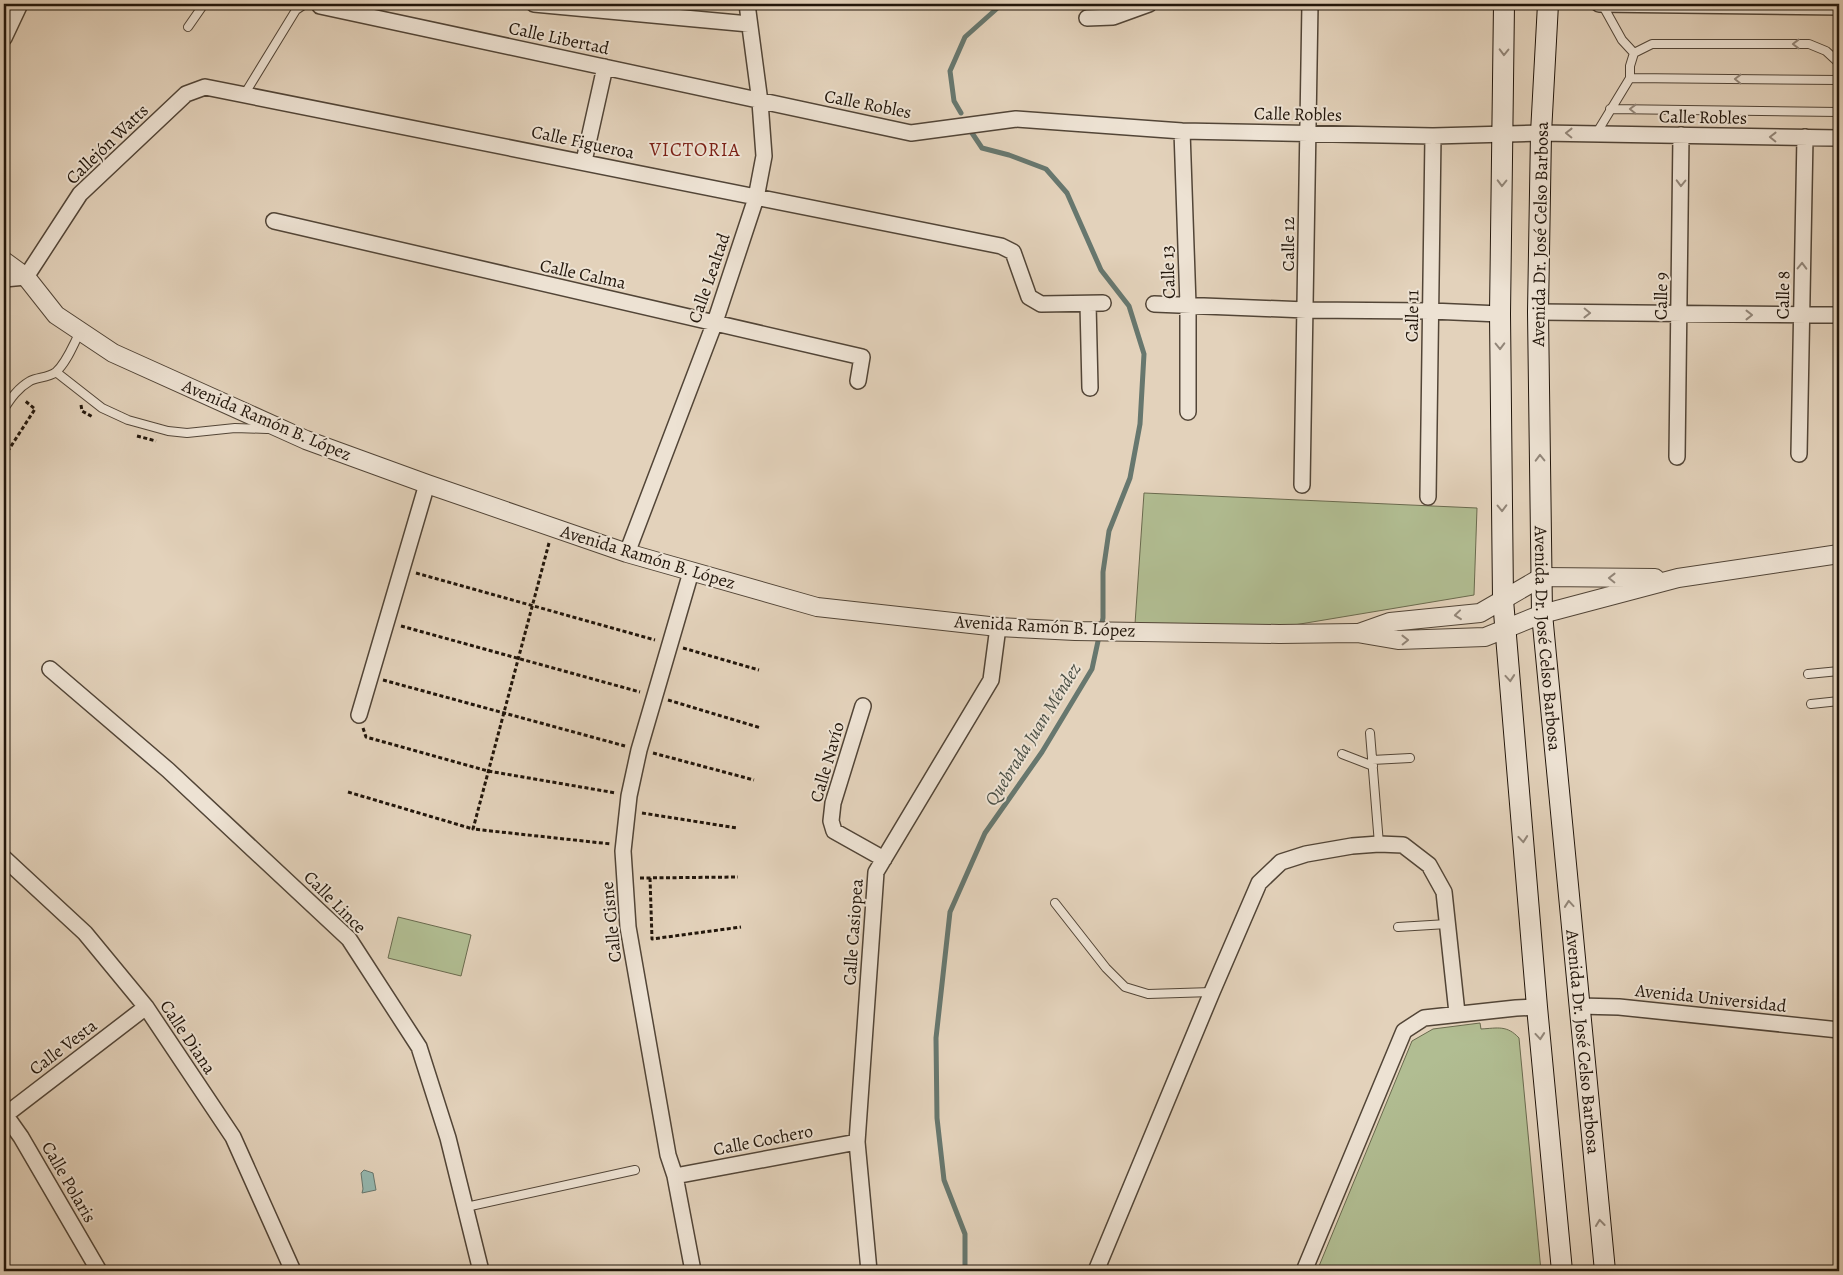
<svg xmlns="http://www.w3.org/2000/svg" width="1843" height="1275" font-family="Alegreya,serif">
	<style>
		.green { fill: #b1bd92; stroke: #6a6a4e }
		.water { fill: #95b8b0; stroke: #67776e }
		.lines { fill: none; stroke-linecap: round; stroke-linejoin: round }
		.stream { stroke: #67776e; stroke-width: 5 }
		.service-casing { stroke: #524537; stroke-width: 10 }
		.minor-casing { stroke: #524537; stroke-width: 18 }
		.tertiary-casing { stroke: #524537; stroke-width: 20 }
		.secondary-casing { stroke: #22160b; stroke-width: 22 }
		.path { stroke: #22160b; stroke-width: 3; stroke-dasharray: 4 2.5; stroke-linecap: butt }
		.service { stroke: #ede2d3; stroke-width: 8 }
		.minor { stroke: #ede2d3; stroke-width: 15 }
		.tertiary { stroke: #ede2d3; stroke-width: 18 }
		.secondary { stroke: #ede2d3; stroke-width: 20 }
		.oneway { stroke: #928679 }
		.labels { text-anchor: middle; stroke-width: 4; stroke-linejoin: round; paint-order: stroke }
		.street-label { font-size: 18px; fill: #22160b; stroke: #ede2d3 }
		.neighbourhood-label { font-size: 19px; letter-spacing: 1px; fill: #7a1f14; stroke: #ede2d3 }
		.water-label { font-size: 19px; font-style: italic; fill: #4a4f45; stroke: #ede2d3 }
	</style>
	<rect width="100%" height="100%" fill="#e3d2bb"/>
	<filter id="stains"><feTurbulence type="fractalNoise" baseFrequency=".004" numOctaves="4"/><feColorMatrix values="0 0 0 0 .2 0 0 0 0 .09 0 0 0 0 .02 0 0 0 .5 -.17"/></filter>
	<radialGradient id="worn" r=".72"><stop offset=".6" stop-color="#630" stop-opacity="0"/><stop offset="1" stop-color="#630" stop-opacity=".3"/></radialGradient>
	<path class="green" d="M 1144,493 L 1477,508 L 1474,595 L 1294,625 L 1135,624 Z
		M 398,917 L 471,935 L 461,976 L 388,958 Z
		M 1480,1023 L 1481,1029 C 1498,1028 1507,1025 1519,1038 L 1541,1271 L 1317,1271 L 1412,1041 L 1433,1029 Z"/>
	<path class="water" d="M 364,1170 L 373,1173 L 376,1190 L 362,1193 L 363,1189 L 361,1173 Z"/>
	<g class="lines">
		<path class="stream" d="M 961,113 L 954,101 L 950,71 L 965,37 L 1002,4
			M 965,1271 L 965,1234 L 944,1180 L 937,1118 L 936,1038 L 950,912 L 985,833 L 1042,752 L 1092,669 L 1103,618 L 1103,572 L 1109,531 L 1130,478 L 1140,424 L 1144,354 L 1129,306 L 1101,270 L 1067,193 L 1046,169 L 1009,155 L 982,148 L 970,130"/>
		<g class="service-casing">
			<path id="service" d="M 1602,4 L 1622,40 L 1634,53
				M 188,27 L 204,4
				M 1630,78 L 1839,80
				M 244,95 L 296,10 L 305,4
				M 1610,109 L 1839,112
				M 1596,134 L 1630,78 L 1630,66 L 1634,53 L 1652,44 L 1809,44 L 1826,51 L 1839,63
				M 56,372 L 102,408 L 128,420 L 168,431 L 187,433 L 235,428 L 267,429
				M 4,409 C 11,398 18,388 30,381 C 38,377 48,378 56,372 C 67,362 73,345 80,332
				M 1808,674 L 1839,671
				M 1811,704 L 1839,701
				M 1370,733 L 1379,844
				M 1342,754 L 1373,766
				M 1372,760 L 1410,758
				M 1055,903 L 1106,968 L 1125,987 L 1148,994 L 1212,992
				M 1398,927 L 1447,924
				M 466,1207 L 635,1170"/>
		</g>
		<g class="minor-casing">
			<path id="minor" d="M 534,4 L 749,24
				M 1599,4 L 1839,7
				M 320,6 L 911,133 L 1016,119 L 1182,131 L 1433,136 L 1541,133 L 1839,138
				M 1087,18 L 1113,17 L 1149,4
				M 4,38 L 20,4
				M 1182,131 L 1188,305 L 1188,412
				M 584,161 L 605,67
				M 274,221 L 862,357 L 858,381
				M 4,279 L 26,277 L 80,194 L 186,94 L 205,87 C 471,138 736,194 1001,246 L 1013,252 L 1029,297 L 1041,304 L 1103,303
				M 1088,304 L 1090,388
				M 1154,304 L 1306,310 L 1431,311 L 1500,314
				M 1538,312 L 1839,315
				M 1799,454 L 1805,137
				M 1677,457 L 1681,135
				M 1302,485 L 1310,4
				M 1428,497 L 1433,136
				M 627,553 L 715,322 L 756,198 L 764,156 L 760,102 L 747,4
				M 691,572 L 639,750 L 629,796 L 623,851 L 628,927 L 668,1155 L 675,1176 L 693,1271
				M 50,669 L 168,770 L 349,939 L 419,1047 L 448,1138 L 481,1271
				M 863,706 L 833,803 L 831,821 L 834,831 L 884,859
				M 359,715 L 427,484
				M 4,858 L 85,933 L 146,1007 L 233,1137 L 293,1271
				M 1579,1006 L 1619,1007 L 1839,1030
				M 4,1113 L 21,1137 L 99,1271
				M 4,1116 L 146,1007
				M 675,1176 L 857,1142
				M 869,1271 L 857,1142 L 876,872 L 991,680 L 998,627
				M 1096,1271 L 1212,992 L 1259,883 L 1281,862 L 1306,854 L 1352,846 L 1379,844 L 1403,845 L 1429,865 L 1444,892 L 1457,1013
				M 1304,1271 L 1404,1031 L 1424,1018 L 1516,1008 L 1537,1007"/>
		</g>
		<g class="tertiary-casing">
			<path id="tertiary" d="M 4,261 L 26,277 L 56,315 L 113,353 L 306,440 L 427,484 L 627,553 L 817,607 L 998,627 L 1075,631 L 1279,634 L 1357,633 L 1398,640 L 1485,637 L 1542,614 L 1678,578 L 1839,554
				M 1359,633 L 1390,622 L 1480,613 L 1542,577 L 1655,578"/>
		</g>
		<g class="secondary-casing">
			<g id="secondary">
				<path d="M 1504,4 L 1500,314 L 1503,600 L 1537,1007 L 1562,1271"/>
				<path id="s1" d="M 1548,4 L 1541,133 L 1538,312 L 1542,614 L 1605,1271"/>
			</g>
		</g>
		<path class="path" d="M 81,405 L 82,411 L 93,417
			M 137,436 L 156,441
			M 4,457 L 35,409 L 24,400
			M 549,543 L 473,829 L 611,844
			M 416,573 L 655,640
			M 401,626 L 640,692
			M 683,648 L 759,670
			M 383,680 L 625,746
			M 668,700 L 761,728
			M 363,728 L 366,737 L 488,771 L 616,793
			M 653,753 L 754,780
			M 348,792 L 473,829
			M 642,813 L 737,828
			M 640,878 L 738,877
			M 650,878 L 652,939 L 741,927"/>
		<use href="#service" class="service"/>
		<use href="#minor" class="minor"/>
		<use href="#tertiary" class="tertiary"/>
		<use href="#secondary" class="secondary"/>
	</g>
	<defs><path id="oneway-chevron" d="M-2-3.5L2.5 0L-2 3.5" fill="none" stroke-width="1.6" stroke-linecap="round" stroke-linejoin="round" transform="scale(1.25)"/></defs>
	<g class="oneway">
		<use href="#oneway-chevron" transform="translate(1796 44) rotate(-180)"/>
		<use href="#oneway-chevron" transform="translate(1504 52) rotate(91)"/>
		<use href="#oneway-chevron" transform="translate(1738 79) rotate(-179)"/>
		<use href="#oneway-chevron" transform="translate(1633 109) rotate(-179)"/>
		<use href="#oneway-chevron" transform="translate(1569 133) rotate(-179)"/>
		<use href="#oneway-chevron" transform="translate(1773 137) rotate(-179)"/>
		<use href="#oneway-chevron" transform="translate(1502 183) rotate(91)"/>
		<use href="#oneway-chevron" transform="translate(1681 183) rotate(91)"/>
		<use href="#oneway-chevron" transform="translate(1802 266) rotate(-89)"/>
		<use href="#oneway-chevron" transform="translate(1587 313) rotate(1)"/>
		<use href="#oneway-chevron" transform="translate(1749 315)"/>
		<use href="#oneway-chevron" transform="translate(1500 346) rotate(89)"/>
		<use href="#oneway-chevron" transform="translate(1540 458) rotate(-91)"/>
		<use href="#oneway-chevron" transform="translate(1502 508) rotate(89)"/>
		<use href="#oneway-chevron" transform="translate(1612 578) rotate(-179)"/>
		<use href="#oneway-chevron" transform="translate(1458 615) rotate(174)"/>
		<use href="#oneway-chevron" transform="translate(1405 640) rotate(-1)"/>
		<use href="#oneway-chevron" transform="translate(1510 678) rotate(85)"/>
		<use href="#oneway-chevron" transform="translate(1523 839) rotate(85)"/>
		<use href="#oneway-chevron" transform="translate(1569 904) rotate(-95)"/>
		<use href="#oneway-chevron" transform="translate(1540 1036) rotate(85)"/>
		<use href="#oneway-chevron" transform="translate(1600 1223) rotate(-96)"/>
	</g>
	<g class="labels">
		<g class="street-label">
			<text transform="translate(559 38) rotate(12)" y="6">Calle Libertad</text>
			<text transform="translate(868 104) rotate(11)" y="6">Calle Robles</text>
			<text transform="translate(1298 114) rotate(1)" y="6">Calle Robles</text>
			<text transform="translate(1703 117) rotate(1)" y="6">Calle Robles</text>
			<text transform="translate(583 142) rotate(12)" y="6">Calle Figueroa</text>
			<text transform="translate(107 144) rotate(-44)" y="6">Callejón Watts</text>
			<text transform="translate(1540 234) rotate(-89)" y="6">Avenida Dr. José Celso Barbosa</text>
			<text transform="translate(1288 244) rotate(-90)" y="6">Calle 12</text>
			<text transform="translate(1168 272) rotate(-92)" y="6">Calle 13</text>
			<text transform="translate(583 274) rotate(12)" y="6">Calle Calma</text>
			<text transform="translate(709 278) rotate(-71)" y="6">Calle Lealtad</text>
			<text transform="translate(1783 295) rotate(-89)" y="6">Calle 8</text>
			<text transform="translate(1661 296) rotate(-89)" y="6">Calle 9</text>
			<text transform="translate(1412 316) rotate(-89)" y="6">Calle 11</text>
			<text transform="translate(267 420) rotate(23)" y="6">Avenida Ramón B. López</text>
			<text transform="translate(648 557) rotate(17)" y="6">Avenida Ramón B. López</text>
			<text transform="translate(1045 626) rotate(3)" y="6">Avenida Ramón B. López</text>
			<text dy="6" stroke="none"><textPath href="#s1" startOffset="635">Avenida Dr. José Celso Barbosa</textPath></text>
			<text transform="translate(827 762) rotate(-74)" y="6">Calle Navío</text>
			<text transform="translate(335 902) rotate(45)" y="6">Calle Lince</text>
			<text transform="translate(611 922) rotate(-96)" y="6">Calle Cisne</text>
			<text transform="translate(853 932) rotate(-86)" y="6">Calle Casiopea</text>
			<text transform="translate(1711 998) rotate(6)" y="6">Avenida Universidad</text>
			<text transform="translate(188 1037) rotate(56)" y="6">Calle Diana</text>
			<text dy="6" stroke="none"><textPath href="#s1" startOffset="1040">Avenida Dr. José Celso Barbosa</textPath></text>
			<text transform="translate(63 1047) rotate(-37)" y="6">Calle Vesta</text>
			<text transform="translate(763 1140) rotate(-11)" y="6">Calle Cochero</text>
			<text transform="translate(69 1182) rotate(60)" y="6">Calle Polaris</text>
		</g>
		<g class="neighbourhood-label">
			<text x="695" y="156">VICTORIA</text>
		</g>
		<g class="water-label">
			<text transform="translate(1032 734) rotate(-58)" y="7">Quebrada Juan Méndez</text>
		</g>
	</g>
	<rect width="1843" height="1275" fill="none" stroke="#e3d2bb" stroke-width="20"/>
	<rect x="5" y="5" width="1833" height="1265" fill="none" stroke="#22160b" stroke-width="2.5"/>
	<rect x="10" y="10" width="1823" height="1255" fill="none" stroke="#22160b"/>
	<rect width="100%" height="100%" filter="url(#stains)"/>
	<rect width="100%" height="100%" fill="url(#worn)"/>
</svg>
